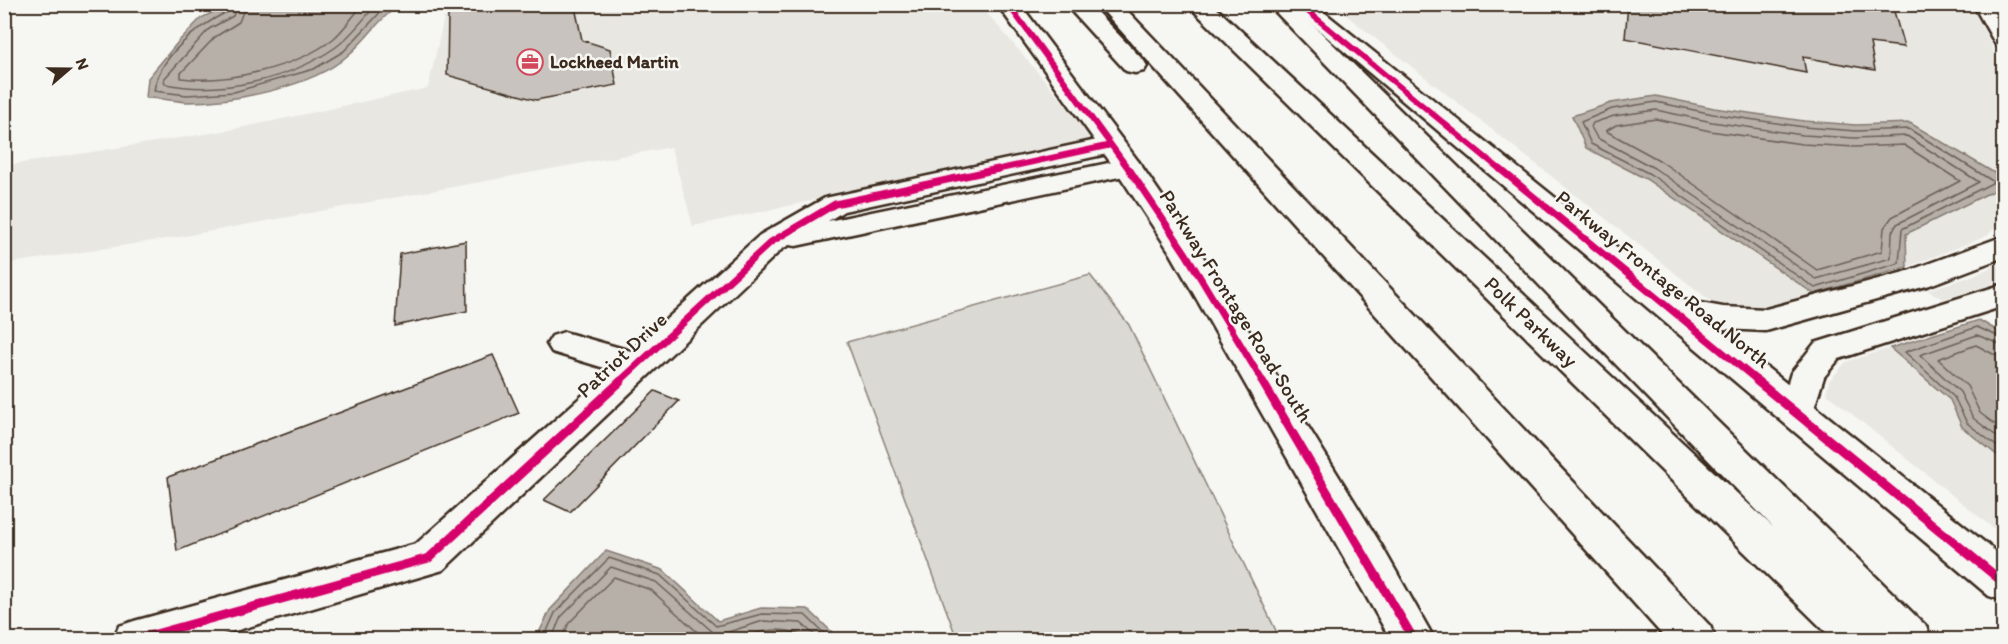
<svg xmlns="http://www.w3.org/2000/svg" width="2008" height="644" font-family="Itim,sans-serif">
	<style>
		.built { fill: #e8e7e2 }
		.green { fill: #dad9d3; stroke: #8a8278; stroke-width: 1.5 }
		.water { fill: #b6b0a9; stroke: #857a71; stroke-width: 1.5 }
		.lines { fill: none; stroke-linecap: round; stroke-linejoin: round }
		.shore { stroke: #6c6056; stroke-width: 1.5 }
		.building { fill: #c8c3be; stroke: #3b2a1e; stroke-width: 1.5 }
		.minor-casing { stroke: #3b2a1e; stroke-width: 5 }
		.major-casing { stroke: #3b2a1e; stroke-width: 5 }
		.highway-casing { stroke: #3b2a1e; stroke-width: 5 }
		.minor { fill: #f6f6f2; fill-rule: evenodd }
		.major { fill: #f6f6f2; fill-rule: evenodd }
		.highway { fill: #f6f6f2; fill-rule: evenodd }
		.cycleway-far2-casing { stroke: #f6f6f2; stroke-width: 9 }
		.cycleway-far1-casing { stroke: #f6f6f2; stroke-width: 10 }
		.cycleway-casing { stroke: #f6f6f2; stroke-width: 13 }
		.cycleway-far2 { stroke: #d6006c; stroke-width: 6 }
		.cycleway-far1 { stroke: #d6006c; stroke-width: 7 }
		.cycleway { stroke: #d6006c; stroke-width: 9 }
		.labels { text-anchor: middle; stroke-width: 5; stroke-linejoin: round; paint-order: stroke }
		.far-poi-label { font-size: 18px; font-weight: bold; fill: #3b2a1e; stroke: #f6f6f2; text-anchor: start }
		.street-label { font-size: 21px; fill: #3b2a1e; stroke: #f6f6f2 }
	</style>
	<rect width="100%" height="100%" fill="#f6f6f2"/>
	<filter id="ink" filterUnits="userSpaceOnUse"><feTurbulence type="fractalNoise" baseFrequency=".0167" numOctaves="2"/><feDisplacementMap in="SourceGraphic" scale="12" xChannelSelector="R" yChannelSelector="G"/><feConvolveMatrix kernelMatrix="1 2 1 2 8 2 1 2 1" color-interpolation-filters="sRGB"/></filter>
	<g filter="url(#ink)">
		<path class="built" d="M 467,4 L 980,5 L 1071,111 L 1092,141 L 693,226 L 671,147 L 184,236 L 5,264 L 4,166 L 230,130 L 428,88 L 444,18 Z
			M 1333,5 L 1971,5 L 1992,46 L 2003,77 L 2003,178 L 1910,123 L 1856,125 L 1804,121 L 1714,108 L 1656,96 L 1586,148 L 1646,179 L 1814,294 L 1756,309 L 1717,306 Z
			M 2003,186 L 2003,219 L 1987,236 L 1907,267 L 1906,234 Z
			M 2003,262 L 2003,279 L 1973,291 L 1943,299 L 1927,290 L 1970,277 Z
			M 1890,348 L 1950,400 L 1962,427 L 2003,460 L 2003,536 L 1826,393 L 1829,381 L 1846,362 Z"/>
		<path class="green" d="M 1090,275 L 1129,325 L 1280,639 L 957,639 L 847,342 Z"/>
		<path class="water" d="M 228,5 L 228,4 L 399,5 C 377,20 366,41 347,56 C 313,87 233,102 187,102 C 174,101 160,98 146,98 L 148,78 L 178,42 L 201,18 Z
			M 1656,96 L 1714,108 L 1804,121 L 1856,125 L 1910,123 L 2003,178 L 2003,186 L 1906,234 L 1907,267 L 1814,294 L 1646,179 L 1586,148 L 1572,116 L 1611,103 Z
			M 1979,320 L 2003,334 L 2003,460 L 1962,427 L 1950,400 L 1890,348 Z
			M 606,551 L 663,570 L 718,621 L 761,608 L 808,609 L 839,639 L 536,639 L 550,610 Z"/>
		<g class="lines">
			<path class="shore" d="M 229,4 L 227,12 C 198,26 159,56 154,91 L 187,95 L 234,92 L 314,69 L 344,51 L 388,4
				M 237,4 L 233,16 L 209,29 L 164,79 L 165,84 C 221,95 289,80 336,47 C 351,36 364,18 377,4
				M 246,4 L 239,22 L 215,37 L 181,73 L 181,78 C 225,84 298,67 333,39 C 345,29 353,15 364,4
				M 1656,102 L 1713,114 L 1804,127 L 1856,131 L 1909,129 L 1994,182 L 1902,229 L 1899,263 L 1815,288 L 1650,174 L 1591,144 L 1581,122 L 1612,109 Z
				M 1656,110 L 1712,122 L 1803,135 L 1855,138 L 1907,136 L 1979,182 L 1897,224 L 1892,232 L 1891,258 L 1816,279 L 1654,168 L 1597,138 L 1591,127 L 1593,123 L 1614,116 Z
				M 1656,119 L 1710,131 L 1802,144 L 1855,147 L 1904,145 L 1960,181 L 1892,217 L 1884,228 L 1882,251 L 1817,270 L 1659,160 L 1606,131 L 1616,125 Z
				M 2004,339 L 1977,327 L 1905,352 L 1954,397 L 1967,423 L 2004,452
				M 2004,346 L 1977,335 L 1920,355 L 1960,392 L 1973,418 L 2004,442
				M 2004,355 L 1993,354 L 1976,345 L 1938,359 L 1967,386 L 1980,413 L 2004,431
				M 543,640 L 555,613 L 609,558 L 660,575 L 716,626 L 762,614 L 805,615 L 831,640
				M 551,640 L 561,617 L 611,567 L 656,582 L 714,633 L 722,634 L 763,621 L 801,623 L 820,640
				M 561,640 L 569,623 L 614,577 L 651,590 L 706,640
				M 734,640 C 757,632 787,622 807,640"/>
		</g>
		<path class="building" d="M 465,4 L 580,4 L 575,7 L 582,40 L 610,49 L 617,85 L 536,100 L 447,75 L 448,14 Z
			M 1628,4 L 1892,4 L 1904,47 L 1870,43 L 1875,70 L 1803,57 L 1806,73 L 1625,38 Z
			M 466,241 L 467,311 L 395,326 L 400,254 Z
			M 493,355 L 519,413 L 177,551 L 168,477 Z
			M 655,391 L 679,401 L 570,512 L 544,500 Z"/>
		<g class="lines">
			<g class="minor-casing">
				<path id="minor" d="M 1973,4 L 1996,4 L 2004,18 L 2004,47 L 1996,45 Z
					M 1111,137 L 1121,139 L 1125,145 L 1121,151 L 844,211 L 828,221 L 1128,159 L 1138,161 L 1142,167 L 1138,173 L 796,246 L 789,245 L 782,249 L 443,570 L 204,640 L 113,640 L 119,626 L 134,621 L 416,544 L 611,370 L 552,352 L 547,344 L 552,336 L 564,332 L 631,351 L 760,235 L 825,198 Z
					M 2004,236 L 2004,257 L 1930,285 L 1766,331 L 1723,329 L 1660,317 L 1656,309 L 1660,301 L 1672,298 L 1723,307 L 1766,309 L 1908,271 Z
					M 2004,284 L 2004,306 L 1839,359 L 1824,377 L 1810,421 L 1797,425 L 1784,421 L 1779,412 L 1791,373 L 1815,343 Z"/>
			</g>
			<g class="major-casing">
				<path id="major" d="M 997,4 L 1020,4 L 1138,161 L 1197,247 L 1380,543 L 1435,640 L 1391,640 L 1171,254 L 1116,170 Z
					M 1288,4 L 1314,4 L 2004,558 L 2004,601 L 1989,596 Z"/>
			</g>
			<g class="highway-casing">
				<path id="highway" d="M 1065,4 L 1089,4 L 1144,61 L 1147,66 L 1144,71 L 1135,73 L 1126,71 Z
					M 1097,4 L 1121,4 L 1710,626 L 1716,640 L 1667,640 Z
					M 1187,4 L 1212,4 L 1772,526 L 1268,4 L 1292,4 L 1926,626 L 1932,640 L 1834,640 Z"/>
			</g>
			<use href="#minor" class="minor"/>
			<use href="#major" class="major"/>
			<use href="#highway" class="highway"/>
			<g class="cycleway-far2-casing">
				<path id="cycleway-far2" d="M 1008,4 L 1130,171
					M 1299,4 L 1502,171
					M 991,171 L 1111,145"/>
			</g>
			<g class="cycleway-far1-casing">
				<path id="cycleway-far1" d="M 1129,169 L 1186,254 L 1263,382
					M 1500,169 L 1759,382
					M 619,382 L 771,242 L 835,204 L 998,169"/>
			</g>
			<g class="cycleway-casing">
				<path id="cycleway" d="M 1262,381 L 1414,640
					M 1757,381 L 2004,583
					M 134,640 L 429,558 L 621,381"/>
			</g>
			<use href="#cycleway-far2" class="cycleway-far2"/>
			<use href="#cycleway-far1" class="cycleway-far1"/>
			<use href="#cycleway" class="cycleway"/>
		</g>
	</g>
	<defs>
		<g id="office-ring" transform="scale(1.35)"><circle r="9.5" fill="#f6f6f2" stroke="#d1495b" stroke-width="1.5"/><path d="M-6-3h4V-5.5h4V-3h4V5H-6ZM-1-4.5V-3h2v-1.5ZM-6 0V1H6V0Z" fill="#d1495b"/></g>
	</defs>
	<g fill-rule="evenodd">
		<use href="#office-ring" x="530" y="62"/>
	</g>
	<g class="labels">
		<g class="far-poi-label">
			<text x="550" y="68">Lockheed Martin</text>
		</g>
		<g class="street-label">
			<text transform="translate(1663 279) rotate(39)" y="7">Parkway Frontage Road North</text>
			<text transform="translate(1236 306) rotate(58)" y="7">Parkway Frontage Road South</text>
			<text transform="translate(1531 322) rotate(44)" y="7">Polk Parkway</text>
			<text transform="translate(622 355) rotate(-43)" y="7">Patriot Drive</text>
		</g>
	</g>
	<rect width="2008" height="644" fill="none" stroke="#f6f6f2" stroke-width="24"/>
	<rect x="12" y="12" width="1984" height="620" fill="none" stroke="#3b2a1e" stroke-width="2" filter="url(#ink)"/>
	<g transform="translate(69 69) rotate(70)" stroke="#f6f6f2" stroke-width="4.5" paint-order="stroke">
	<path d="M0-4.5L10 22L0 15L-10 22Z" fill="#3b2a1e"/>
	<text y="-9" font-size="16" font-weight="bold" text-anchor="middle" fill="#3b2a1e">N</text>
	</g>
</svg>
